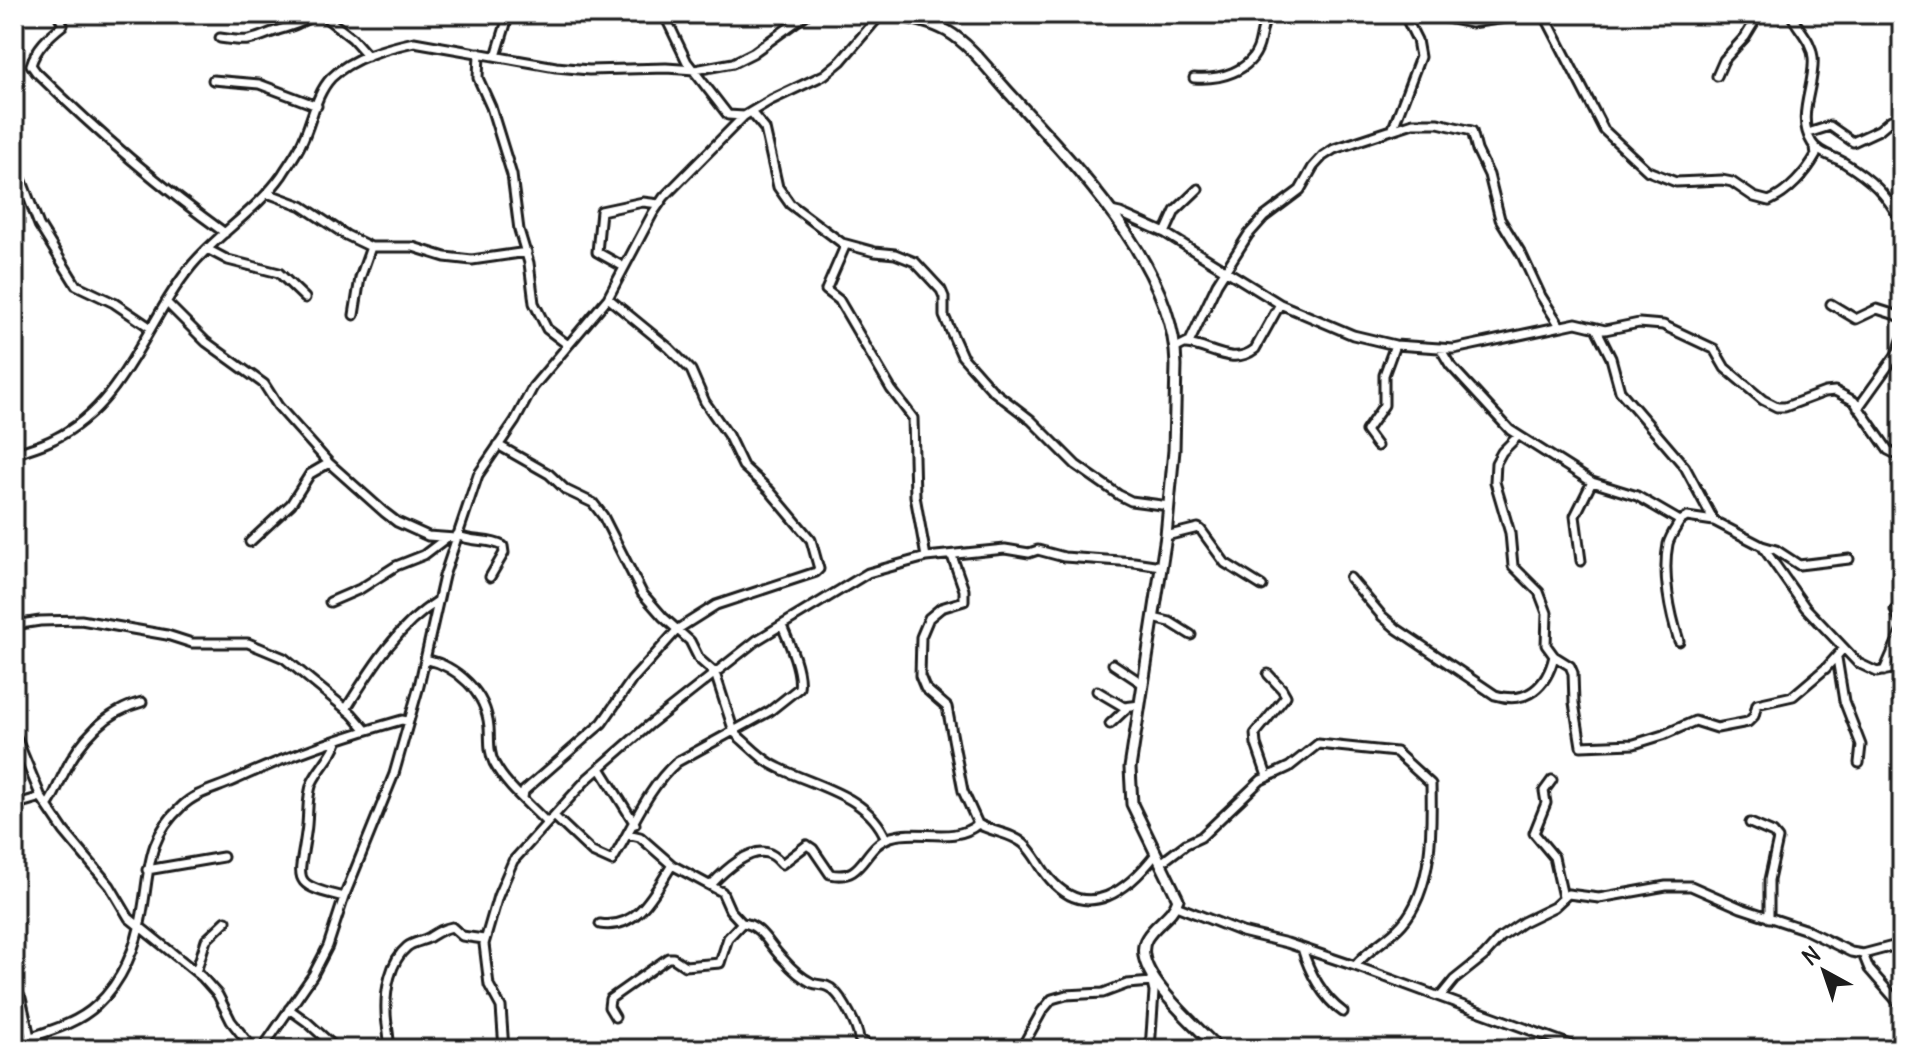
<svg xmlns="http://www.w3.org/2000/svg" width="1916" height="1063" font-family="Delius,sans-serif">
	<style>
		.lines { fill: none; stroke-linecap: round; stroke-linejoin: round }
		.minor-casing { stroke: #1c1c1c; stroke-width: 13 }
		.major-casing { stroke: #1c1c1c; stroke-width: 15 }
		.minor { stroke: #fff; stroke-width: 7 }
		.major { stroke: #fff; stroke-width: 9 }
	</style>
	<rect width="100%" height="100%" fill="#fff"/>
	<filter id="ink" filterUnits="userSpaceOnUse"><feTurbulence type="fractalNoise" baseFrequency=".0125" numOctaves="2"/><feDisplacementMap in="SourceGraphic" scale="16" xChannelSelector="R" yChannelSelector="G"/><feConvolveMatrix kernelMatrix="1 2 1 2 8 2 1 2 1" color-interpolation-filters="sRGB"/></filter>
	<g filter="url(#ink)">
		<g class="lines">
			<g class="minor-casing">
				<path id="minor" d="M 58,14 L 63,25 C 49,36 36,48 31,65 L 36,72 C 94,129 158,185 225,233
					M 321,14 L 352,38 L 368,56
					M 664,14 L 687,62 L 728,115 L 744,116
					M 1426,14 L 1471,23 L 1533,14
					M 1544,14 L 1604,130 L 1648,171 L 1676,182 L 1722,180 L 1732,182 L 1754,197 L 1769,201 C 1788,193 1806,173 1816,155 L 1815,147
					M 1791,14 C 1798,30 1811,39 1813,57 C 1816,85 1795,116 1812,143 C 1818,153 1832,156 1843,162 C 1872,180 1886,193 1902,223
					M 220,38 C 253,43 249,40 278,30 C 292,26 302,23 315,14
					M 479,53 L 478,78 L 491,107 L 512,175 L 519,230 L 529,263 L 534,303 L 547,329 L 568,345
					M 496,56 L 509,14
					M 1717,76 L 1724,60 L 1745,37 L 1759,14
					M 1194,78 C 1219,80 1251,72 1259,45 C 1262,34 1262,24 1268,14
					M 213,80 L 259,84 L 317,106
					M 751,112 L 765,129 L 778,187 L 790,204 L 842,243 L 875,252 L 895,254 L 915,262 L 941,290 L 944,297 L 944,316 L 962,356 L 992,390 L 1031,420 L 1076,465 L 1119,495 L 1131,501 L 1169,506
					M 1393,128 L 1420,57 L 1417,40 L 1404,14
					M 1808,133 L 1830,126 L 1853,142 L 1879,130 L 1891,120
					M 14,180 L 22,181 L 39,225 L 76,285 L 114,303 L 151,328
					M 267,193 L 302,206 L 346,235 L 371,247 L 413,247 L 445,257 L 472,260 L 527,252
					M 1111,211 L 1120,213 L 1165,233 L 1280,304 L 1353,335 L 1395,345 L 1454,349 L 1576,323 L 1605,330 L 1639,323 L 1663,325 L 1714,349 L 1725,368 L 1763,400 L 1777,407 L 1785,407 L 1825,392 L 1835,391 L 1854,401 L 1888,450 L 1902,457
					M 1165,233 L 1175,211 L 1198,189
					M 846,244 L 826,290 L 839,300 L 891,389 L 913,418 L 915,496 L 926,557
					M 207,249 L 228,260 L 279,273 L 305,298
					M 624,267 L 597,252 L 601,211 L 643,202 L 659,204
					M 166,302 L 206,342 L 264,384 L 278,406 L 329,463 L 384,512 L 397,522 L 428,536 L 455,538
					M 1831,304 L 1856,319 L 1877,309 L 1902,317
					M 354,315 L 360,278 L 371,247
					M 1597,330 L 1611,358 L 1620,391 L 1685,467 L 1714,521
					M 1186,344 C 1210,346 1232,367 1255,349 L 1280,304
					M 1176,348 L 1190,341 L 1217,284 L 1248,235 L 1264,217 L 1300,190 L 1313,167 L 1323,156 L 1334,149 L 1413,123 L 1438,123 L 1472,131 L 1477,150 L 1489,175 L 1500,219 L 1522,255 L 1541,296 L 1560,326
					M 1440,348 L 1450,365 L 1510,430 L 1592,482 L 1637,496 L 1680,521 L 1687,517 L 1714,521 L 1762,546 L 1805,607 L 1858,663 L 1877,672 L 1902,667
					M 1858,408 L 1898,352 L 1902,340
					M 1518,436 L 1502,452 L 1496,463 L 1495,482 L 1510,533 L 1513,566 L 1539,592 L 1547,613 L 1546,645 L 1554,656 L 1570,666 L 1573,673 L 1574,703 L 1581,746 L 1634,744 L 1663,735 L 1695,721 L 1717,728 L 1748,722 L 1754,716 L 1757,704 L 1793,696 L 1826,668 L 1844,648
					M 498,445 L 549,474 L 566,490 L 593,503 L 603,516 L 642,593 L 663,617 L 690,641 L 699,659 L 715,673 L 734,732 L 739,737 C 752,748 763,761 779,768 C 817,787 868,795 886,839
					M 1377,446 L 1366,431 L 1384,405 L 1384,375 L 1395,345
					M 14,454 C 27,449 41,446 54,439 C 125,405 145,322 192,265 C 219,233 257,210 282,175 C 288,165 296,155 301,144 C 312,123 315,95 331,78 C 352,57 387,48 414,42 L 556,67 L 589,70 L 666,68 L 695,70 L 733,63 L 753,53 L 807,14
					M 457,535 C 472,543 489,538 503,546 L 504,553 L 490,577
					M 1166,536 L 1198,528 L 1201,530 L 1225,563 L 1262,586
					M 250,542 L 291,504 L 310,474 L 329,463
					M 1762,546 L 1776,550 L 1799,565 L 1849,559
					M 952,556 L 964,590 L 964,601 L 941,608 L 929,618 L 921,637 L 920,676 L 925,688 L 947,707 L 963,791 L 978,824 C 992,832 1012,833 1024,844 C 1035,854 1040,868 1050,879 C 1088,923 1129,889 1156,854
					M 1581,561 L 1575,516 L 1592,482
					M 1350,578 L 1382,616 L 1397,629 L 1495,695 C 1527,705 1547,686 1554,656
					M 330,602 L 360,589 L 396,566 L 424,555 L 445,539
					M 1895,610 L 1902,624
					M 1153,618 L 1170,622 L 1191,635
					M 14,625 L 40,621 L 81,620 L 167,635 L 192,643 L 248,643 L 284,658 L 352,714 L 365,729
					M 1679,641 C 1670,613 1662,574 1668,544 C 1670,536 1676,528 1680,521
					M 1837,658 L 1844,701 L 1861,745 L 1859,763
					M 425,659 C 457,666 486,692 489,727 C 490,740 488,750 494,763 C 506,786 529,804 547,823
					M 1113,664 L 1143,684
					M 1884,671 L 1902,630
					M 1097,691 L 1124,707 L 1140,705
					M 346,709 C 371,669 397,626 438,601
					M 1110,724 L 1128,707
					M 14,732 L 41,797 L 64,831 L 110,886 L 129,918 L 202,977 L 218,995 L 231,1021 L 253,1049
					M 338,740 C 332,757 319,768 312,783 C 306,799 309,817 306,833 C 300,880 288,884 344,897
					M 600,768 L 635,824
					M 1267,776 L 1256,744 L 1255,734 L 1286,696 L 1282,689 L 1268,674
					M 1552,780 L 1544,791 L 1546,803 L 1534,833 L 1554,857 L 1563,897
					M 523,798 L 524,791 L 602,723 L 632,680 L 678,629 L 716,605 L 816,572 L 819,569 L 811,540 L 769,490 L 743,466 L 728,435 L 705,402 L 691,370 L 669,348 L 608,298
					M 14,805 L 41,797
					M 47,806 C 55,796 58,784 64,773 C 80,740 106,711 142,702
					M 554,816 L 592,852 L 612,861 C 632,828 648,787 677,762 L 770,711 L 799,688 C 802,671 789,642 782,626
					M 1750,823 L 1773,833 L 1778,839 L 1769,880 L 1769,918
					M 627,834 L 640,837 L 672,865 L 722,892 L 730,910 L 742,923 C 761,924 770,947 783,959 C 790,967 802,978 812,983 C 820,986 826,983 834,991 C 843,999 858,1027 859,1039 L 874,1049
					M 1161,863 L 1186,844 L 1201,837 L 1261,780 L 1289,767 L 1318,744 L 1396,752 L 1431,784 C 1432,828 1433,889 1402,924 C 1388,940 1368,949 1355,966
					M 147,870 L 223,857
					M 711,885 C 723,872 753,843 772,855 C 776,857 779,861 782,864 L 807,845 L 813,849 L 830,874 C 865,882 862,846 891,837 C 919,828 953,845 978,824
					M 1176,906 L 1242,932 L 1287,943 L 1355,966 L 1582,1049
					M 600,924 C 638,930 654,893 672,865
					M 1302,948 C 1309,972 1323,998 1343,1012
					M 1863,954 L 1901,944 L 1898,926 L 1902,916
					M 196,972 L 206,940 L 226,921
					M 14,991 L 21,998 L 30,1037
					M 1441,996 L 1454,980 L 1484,956 L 1501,937 L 1523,922 L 1554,907 L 1568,894 L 1599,898 L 1666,886 L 1691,886 L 1741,908 L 1804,929 L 1851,952 L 1863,954 L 1869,969 L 1902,1007
					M 289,1009 L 307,1022 L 337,1049
					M 615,1017 L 609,1007 L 610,999 L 668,958 L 673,958 L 685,966 L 720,963 L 728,938 L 742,923
					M 14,1043 C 41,1033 75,1026 97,1005 C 122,982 137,946 142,913 C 150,871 146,839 181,807 C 196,792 216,789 235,780 C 289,755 345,736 402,720 L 407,721
					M 262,1049 L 313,975 L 328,946 L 344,897 L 394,774 L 419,686 L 444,576 L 478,475 L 515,421 L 533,387 L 608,298 L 653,213 L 664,197 L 744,116 L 771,100 L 824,75 L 841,61 L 881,14
					M 389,1049 C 390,1036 386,1025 386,1012 C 385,991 390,961 407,947 C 414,941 422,942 430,937 C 438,932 442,929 452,927 L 462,936 L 484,939
					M 504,1049 L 501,1007 L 489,985 L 484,944 L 498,896 L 513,861 L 587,779 L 649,725 L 757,640 L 868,573 L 926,557 L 1005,549 L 1029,553 L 1038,550 L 1064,557 L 1134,562 L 1161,566
					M 1021,1049 L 1042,1011 L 1052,999 L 1066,995 L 1103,993 L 1127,984 L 1152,982
					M 1150,1049 L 1154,992 L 1151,979"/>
			</g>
			<g class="major-casing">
				<path id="major" d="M 889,14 C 908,17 931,22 947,31 C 973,46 992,75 1012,96 C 1075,166 1174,265 1176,365 L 1174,450 L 1166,536 L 1130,768 L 1132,804 L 1178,899 C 1173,916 1156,923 1147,938 C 1127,970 1199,1027 1218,1049"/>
			</g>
			<use href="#minor" class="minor"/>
			<use href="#major" class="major"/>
		</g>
	</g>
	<rect width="1916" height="1063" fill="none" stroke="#fff" stroke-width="48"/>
	<rect x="24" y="24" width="1868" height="1015" fill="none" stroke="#1c1c1c" stroke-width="3" filter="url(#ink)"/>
	<g transform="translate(1824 971) rotate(320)" stroke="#ffffff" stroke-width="6" paint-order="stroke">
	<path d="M0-6L14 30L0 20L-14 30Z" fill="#1c1c1c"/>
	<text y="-12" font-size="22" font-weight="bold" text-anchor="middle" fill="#1c1c1c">N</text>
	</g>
</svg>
